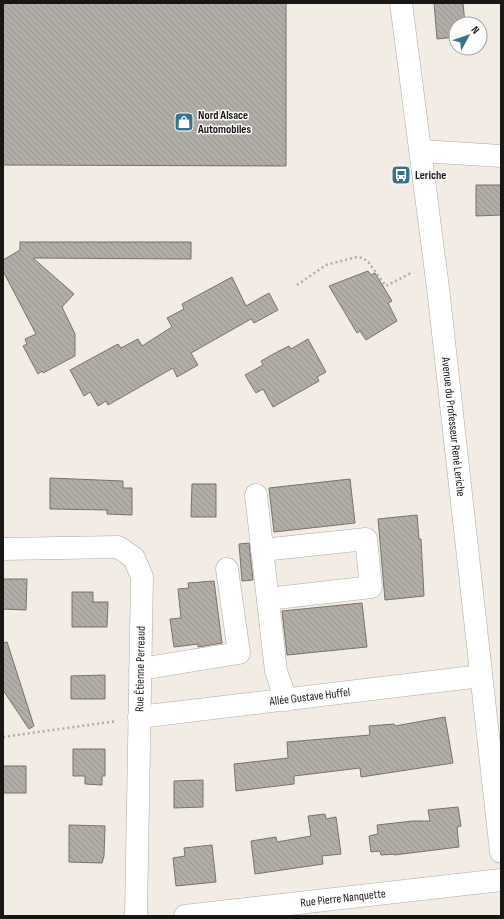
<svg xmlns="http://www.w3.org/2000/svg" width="504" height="919" font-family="'Sofia Sans Condensed',sans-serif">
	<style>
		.building { fill: url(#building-back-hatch); stroke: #76716b }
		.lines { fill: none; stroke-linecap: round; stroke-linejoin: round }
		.minor-casing { stroke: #ada8a1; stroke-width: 23 }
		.path { stroke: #afaaa4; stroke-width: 2.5; stroke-dasharray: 2 3; stroke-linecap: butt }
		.minor { stroke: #fff; stroke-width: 22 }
		.labels { text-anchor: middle; stroke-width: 3; stroke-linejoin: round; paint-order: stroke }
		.poi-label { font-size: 12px; font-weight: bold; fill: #191715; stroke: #fff; text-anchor: start }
		.street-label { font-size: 12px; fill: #191715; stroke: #fff }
	</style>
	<defs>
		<pattern id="building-back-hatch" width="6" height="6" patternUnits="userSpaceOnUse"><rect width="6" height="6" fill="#b2ada6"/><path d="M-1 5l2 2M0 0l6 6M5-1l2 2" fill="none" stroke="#98948e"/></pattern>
	</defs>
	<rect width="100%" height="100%" fill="#f2ece4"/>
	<path class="building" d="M 3,3 L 286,3 L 286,166 L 3,165 Z
		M 434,3 L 463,3 L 465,24 L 456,24 L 456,37 L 437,39 Z
		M 476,185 L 501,185 L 501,215 L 476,216 Z
		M 20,242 L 191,242 L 191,259 L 33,258 L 74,294 L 62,307 L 75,334 L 75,356 L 43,373 L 42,371 L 38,374 L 23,346 L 27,344 L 25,339 L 36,334 L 3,271 L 3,260 L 20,250 Z
		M 368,271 L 371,275 L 375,273 L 392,301 L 388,303 L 397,321 L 366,340 L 360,331 L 357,333 L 329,286 Z
		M 232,277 L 246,306 L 269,293 L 278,310 L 254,323 L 251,319 L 191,353 L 198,365 L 177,377 L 173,368 L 108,405 L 106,401 L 98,406 L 90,392 L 84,396 L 70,370 L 118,344 L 121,348 L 138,339 L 142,346 L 172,327 L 167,318 L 184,309 L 182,304 Z
		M 308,339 L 326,372 L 317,377 L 319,381 L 273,407 L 263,389 L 256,393 L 245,375 L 263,365 L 261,361 L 279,351 L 289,346 L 291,349 Z
		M 50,478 L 123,481 L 123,488 L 132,488 L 132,515 L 107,514 L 107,510 L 50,509 Z
		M 350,479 L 355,523 L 274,532 L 269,488 Z
		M 192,484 L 216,484 L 216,517 L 191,517 Z
		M 417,515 L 419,539 L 421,539 L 424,596 L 385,600 L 378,519 Z
		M 249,543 L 253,580 L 242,581 L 239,544 Z
		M 3,579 L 27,579 L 26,610 L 3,609 Z
		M 214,581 L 222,643 L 198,647 L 198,644 L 174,647 L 170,619 L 181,618 L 178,589 L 189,588 L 188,583 Z
		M 72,592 L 93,592 L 93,602 L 108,602 L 107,627 L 72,627 Z
		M 362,603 L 367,647 L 287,655 L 282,611 Z
		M 7,642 L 34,726 L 29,729 L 3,690 L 3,643 Z
		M 105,675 L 105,699 L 71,699 L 71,676 Z
		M 445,717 L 453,763 L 361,777 L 360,768 L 294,776 L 294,784 L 236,791 L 234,764 L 288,758 L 287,742 L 370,735 L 369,726 L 394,724 L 395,726 Z
		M 73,749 L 105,749 L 105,776 L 102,776 L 102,785 L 85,784 L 85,776 L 73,776 Z
		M 3,766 L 26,766 L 26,793 L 3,793 Z
		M 203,780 L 203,807 L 174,808 L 174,781 Z
		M 458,807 L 461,826 L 457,827 L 459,847 L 394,855 L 394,854 L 381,855 L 380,851 L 371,852 L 369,836 L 378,834 L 377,825 L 413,821 L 430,821 L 428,810 Z
		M 325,814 L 326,819 L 336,817 L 341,854 L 322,856 L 323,864 L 255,874 L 251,841 L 276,837 L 277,842 L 311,836 L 308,816 Z
		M 69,825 L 105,826 L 104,856 L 102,863 L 69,862 Z
		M 212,845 L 216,882 L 176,886 L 173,858 L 185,856 L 184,848 Z"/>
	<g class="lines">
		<g class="minor-casing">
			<g id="minor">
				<path id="s1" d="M 401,3 L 438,288 L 501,852"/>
				<path d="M 421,151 L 501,156"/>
				<path d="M 256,495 L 276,671 L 286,700"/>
				<path d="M 3,549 L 118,547 L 134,558 L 142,577 L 136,916"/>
				<path d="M 262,550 L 366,539 L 371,587 L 268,599"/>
				<path d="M 140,669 L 239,653 L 227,569"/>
				<path id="s2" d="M 139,717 L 481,676"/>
				<path id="s3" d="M 185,916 L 501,880"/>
			</g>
		</g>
		<path class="path" d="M 297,285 L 326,265 L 357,257 L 363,258 L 369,263 L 386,286 L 413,272
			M 3,737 L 117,721"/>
		<use href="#minor" class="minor"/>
	</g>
	<defs>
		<g id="shop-square" transform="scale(1)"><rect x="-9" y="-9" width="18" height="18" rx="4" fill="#36748a" stroke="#fff"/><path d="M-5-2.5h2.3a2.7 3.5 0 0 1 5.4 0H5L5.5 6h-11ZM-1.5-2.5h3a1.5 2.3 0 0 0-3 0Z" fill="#fff"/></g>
		<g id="bus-square" transform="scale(1)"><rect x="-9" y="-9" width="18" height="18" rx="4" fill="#36748a" stroke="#fff"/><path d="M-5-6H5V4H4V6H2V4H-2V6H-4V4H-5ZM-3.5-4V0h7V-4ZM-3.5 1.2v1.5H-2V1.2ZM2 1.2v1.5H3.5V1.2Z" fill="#fff"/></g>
	</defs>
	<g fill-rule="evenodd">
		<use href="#shop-square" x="184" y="122"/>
		<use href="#bus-square" x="401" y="175"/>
	</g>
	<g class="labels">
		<g class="poi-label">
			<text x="198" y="119">Nord Alsace<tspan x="198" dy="14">Automobiles</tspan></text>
			<text x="415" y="179">Leriche</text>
		</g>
		<g class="street-label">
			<text dy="4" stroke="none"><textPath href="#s1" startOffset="427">Avenue du Professeur René Leriche</textPath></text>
			<text transform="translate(140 669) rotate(-89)" y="4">Rue Étienne Perreaud</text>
			<text dy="4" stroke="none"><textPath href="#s2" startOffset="172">Allée Gustave Huffel</textPath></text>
			<text dy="4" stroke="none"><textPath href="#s3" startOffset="159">Rue Pierre Nanquette</textPath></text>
		</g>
	</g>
	<rect width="504" height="919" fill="none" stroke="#191715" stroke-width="8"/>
	<g transform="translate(468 36) rotate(50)"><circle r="19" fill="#ffffff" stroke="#a3a2a1"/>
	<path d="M0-3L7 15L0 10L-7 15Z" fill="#36748a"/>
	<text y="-6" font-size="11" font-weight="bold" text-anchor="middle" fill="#191715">N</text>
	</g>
</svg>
